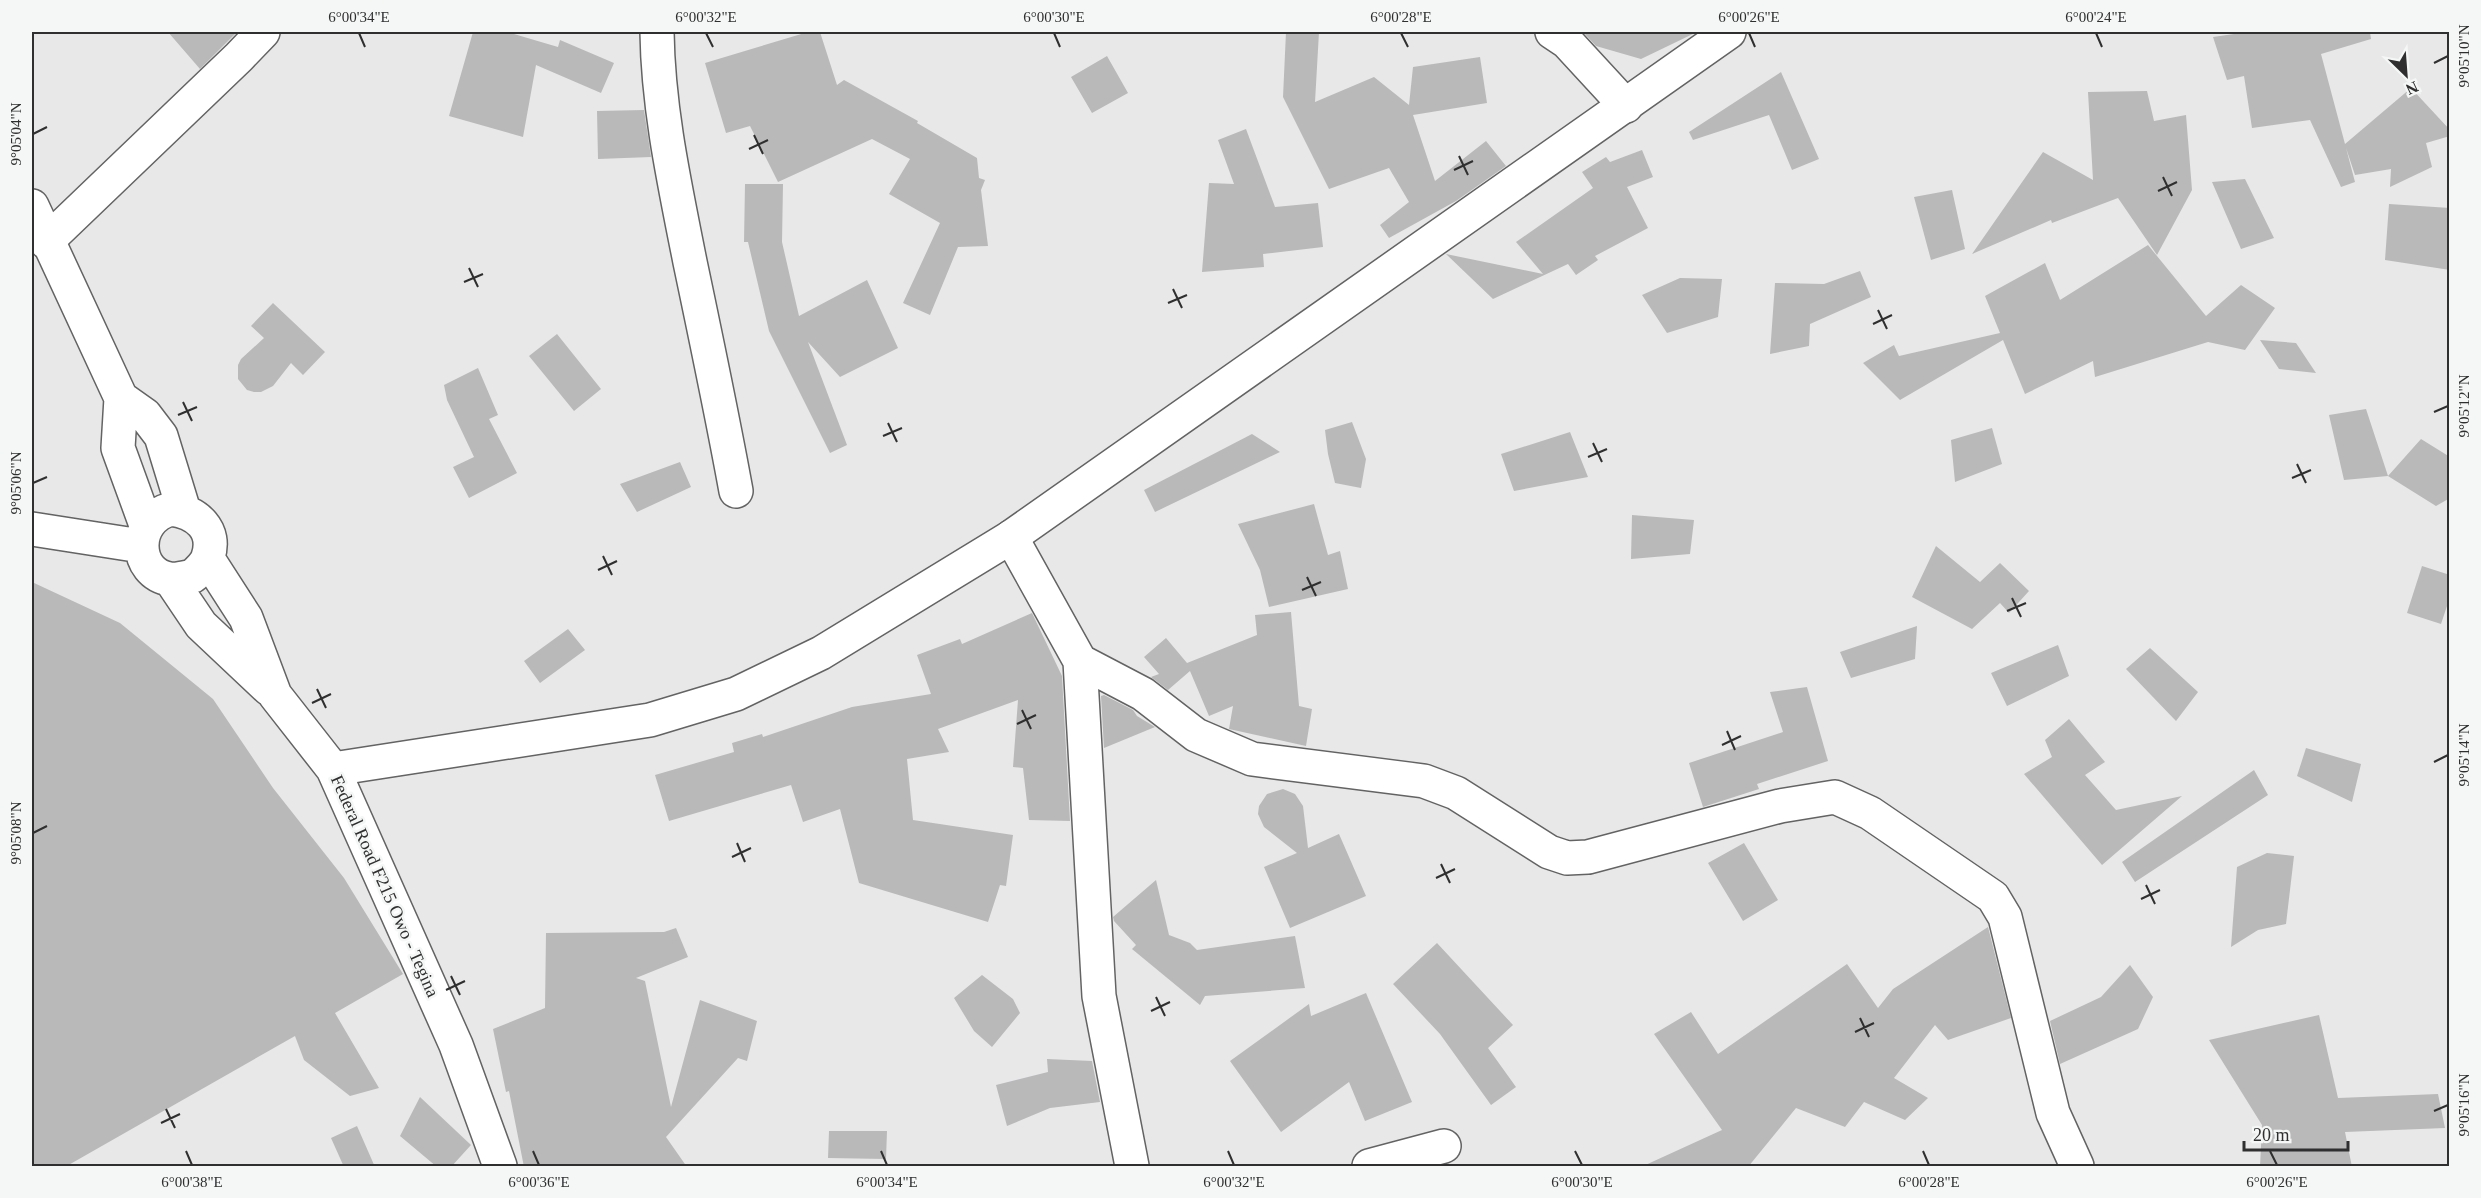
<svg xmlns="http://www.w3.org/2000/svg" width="2481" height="1198" font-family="'Times New Roman',serif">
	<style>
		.building { fill: #b9b9ba }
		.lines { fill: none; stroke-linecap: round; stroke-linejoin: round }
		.minor-casing { stroke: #636364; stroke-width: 36 }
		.major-casing { stroke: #636364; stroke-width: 36 }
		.minor { stroke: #fff; stroke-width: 33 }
		.major { stroke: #fff; stroke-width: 33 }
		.ticks { fill: none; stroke: #2f2f30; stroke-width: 2 }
		.labels { text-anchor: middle; stroke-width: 5; stroke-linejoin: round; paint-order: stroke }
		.street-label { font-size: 18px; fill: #2f2f30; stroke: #f5f6f6 }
		.neatline { fill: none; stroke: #2f2f30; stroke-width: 2 }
		.ticks-label { font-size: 15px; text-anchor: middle; fill: #2f2f30 }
	</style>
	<rect width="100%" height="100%" fill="#e8e8e9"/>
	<path class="building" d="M 168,32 L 237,32 L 200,69 Z
		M 473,32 L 507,32 L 558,47 L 560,40 L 614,63 L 601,93 L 536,65 L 523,137 L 449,116 Z
		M 808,32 L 820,32 L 837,85 L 844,80 L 918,121 L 917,123 L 977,158 L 979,178 L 985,180 L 981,190 L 988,246 L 958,247 L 930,315 L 903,303 L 940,223 L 889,194 L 910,159 L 872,139 L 778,182 L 750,126 L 726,133 L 705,63 Z
		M 1286,32 L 1319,32 L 1315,102 L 1374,77 L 1409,105 L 1413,67 L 1480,57 L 1487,103 L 1413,115 L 1435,181 L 1486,141 L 1506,166 L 1456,201 L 1389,238 L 1380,225 L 1409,202 L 1389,168 L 1329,189 L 1283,97 Z
		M 1583,32 L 1697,32 L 1641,59 L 1596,46 Z
		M 2248,32 L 2370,32 L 2371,39 L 2321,54 L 2345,144 L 2411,88 L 2450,130 L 2450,136 L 2426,143 L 2432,167 L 2390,187 L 2391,169 L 2355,175 L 2346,148 L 2355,182 L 2341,187 L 2310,120 L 2252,128 L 2244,76 L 2227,80 L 2213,37 Z
		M 1107,56 L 1128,93 L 1092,113 L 1071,77 Z
		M 1781,72 L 1819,159 L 1792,170 L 1769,115 L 1693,140 L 1689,132 Z
		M 2147,91 L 2154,121 L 2186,115 L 2192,190 L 2157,255 L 2118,198 L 2052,223 L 2051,220 L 1972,254 L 2043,152 L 2093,180 L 2088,92 Z
		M 644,110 L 651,157 L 598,159 L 597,111 Z
		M 1246,129 L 1275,207 L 1318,203 L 1323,247 L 1263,254 L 1264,267 L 1202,272 L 1209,183 L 1234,184 L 1218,140 Z
		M 1642,150 L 1653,177 L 1627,187 L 1648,228 L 1595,256 L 1598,260 L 1576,275 L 1568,264 L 1493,299 L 1446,254 L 1543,274 L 1516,242 L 1593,188 L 1582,172 L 1606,157 L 1610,162 Z
		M 2245,179 L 2274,238 L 2241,249 L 2212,182 Z
		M 745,184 L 783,184 L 782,242 L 799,316 L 867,280 L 898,348 L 840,377 L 808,342 L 847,445 L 830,453 L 769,331 L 748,242 L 744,242 Z
		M 1952,190 L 1965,249 L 1931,260 L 1914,197 Z
		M 2389,204 L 2450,208 L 2450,270 L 2385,260 Z
		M 2148,245 L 2206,316 L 2241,285 L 2275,308 L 2245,350 L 2208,342 L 2095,377 L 2093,361 L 2025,394 L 2003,340 L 1900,400 L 1863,363 L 1894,345 L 1899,356 L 2000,333 L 1985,296 L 2045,263 L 2060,300 Z
		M 1860,271 L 1871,297 L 1810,324 L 1809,346 L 1770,354 L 1775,283 L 1824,284 Z
		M 1680,278 L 1722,279 L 1718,317 L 1667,333 L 1642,295 Z
		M 273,303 L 325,352 L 303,375 L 291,363 L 273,386 L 261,392 L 254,392 L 247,390 L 238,379 L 238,365 L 241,359 L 264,338 L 251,326 Z
		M 557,334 L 601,389 L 574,411 L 529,356 Z
		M 2260,340 L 2296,343 L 2316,373 L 2279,369 Z
		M 478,368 L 498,415 L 489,419 L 517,473 L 469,498 L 453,467 L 474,457 L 447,400 L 444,385 Z
		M 2366,409 L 2388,476 L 2344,480 L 2329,415 Z
		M 1352,422 L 1366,459 L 1361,488 L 1335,483 L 1328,454 L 1325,430 Z
		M 1992,428 L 2002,464 L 1955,482 L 1951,440 Z
		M 1570,432 L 1588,477 L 1514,491 L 1501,454 Z
		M 1252,434 L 1280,452 L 1155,512 L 1144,490 Z
		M 2421,439 L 2450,457 L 2450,498 L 2436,506 L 2388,476 Z
		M 680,462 L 691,487 L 637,512 L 620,484 Z
		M 1314,504 L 1328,555 L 1340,551 L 1348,589 L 1269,607 L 1260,570 L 1238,524 Z
		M 1632,515 L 1694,520 L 1690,554 L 1631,559 Z
		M 1936,546 L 1980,582 L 2000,563 L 2029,591 L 2009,613 L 2000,603 L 1972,629 L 1912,597 Z
		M 2422,566 L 2450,575 L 2450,597 L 2441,624 L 2407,613 Z
		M 32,582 L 120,623 L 213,699 L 273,788 L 344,878 L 403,974 L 335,1013 L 379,1088 L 350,1096 L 304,1060 L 295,1036 L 65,1167 L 32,1167 Z
		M 1291,612 L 1299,706 L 1312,709 L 1306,746 L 1229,729 L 1233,706 L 1209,716 L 1190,671 L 1168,690 L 1151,677 L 1159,674 L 1144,657 L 1166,638 L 1187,663 L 1257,635 L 1255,615 Z
		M 1032,613 L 1062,676 L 1070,821 L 1029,820 L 1023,768 L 1013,767 L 1018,700 L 938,729 L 949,752 L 907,759 L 913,820 L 1013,835 L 1006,886 L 1000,885 L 988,922 L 859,883 L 840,809 L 803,822 L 791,785 L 669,821 L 655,775 L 734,752 L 732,743 L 762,734 L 763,737 L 852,707 L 931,694 L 917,655 L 960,639 L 962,644 Z
		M 1917,626 L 1915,659 L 1851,678 L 1840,652 Z
		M 568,629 L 585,650 L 540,683 L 524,661 Z
		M 2058,645 L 2069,676 L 2007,706 L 1991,673 Z
		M 2150,648 L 2198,692 L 2176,721 L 2126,669 Z
		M 1807,687 L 1828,761 L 1757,784 L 1759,789 L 1703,807 L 1689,763 L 1783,732 L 1770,692 Z
		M 1104,695 L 1133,710 L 1137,716 L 1155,727 L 1104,748 L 1101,696 Z
		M 2069,719 L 2105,762 L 2085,775 L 2116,810 L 2182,796 L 2102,865 L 2024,774 L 2052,757 L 2045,740 Z
		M 2306,748 L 2361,764 L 2352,802 L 2297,776 Z
		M 2254,770 L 2268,795 L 2135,882 L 2122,862 Z
		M 1283,789 L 1295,794 L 1303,806 L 1308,848 L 1339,834 L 1366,896 L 1290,928 L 1264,867 L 1297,853 L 1264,827 L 1258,814 L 1259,806 L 1267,794 Z
		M 1744,843 L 1778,900 L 1743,921 L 1708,863 Z
		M 2267,853 L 2294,856 L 2286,924 L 2258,930 L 2231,947 L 2237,867 Z
		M 1156,880 L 1169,935 L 1190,943 L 1197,950 L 1295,936 L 1305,988 L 1205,996 L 1200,1005 L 1132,949 L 1136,945 L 1114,921 L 1113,917 Z
		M 1988,927 L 2011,1018 L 1948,1040 L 1935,1025 L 1894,1078 L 1928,1098 L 1905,1120 L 1864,1102 L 1845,1127 L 1796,1108 L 1748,1167 L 1641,1167 L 1722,1130 L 1654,1034 L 1691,1012 L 1718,1054 L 1847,964 L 1878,1008 L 1893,989 Z
		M 676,928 L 688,957 L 636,978 L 645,981 L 671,1107 L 700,1000 L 757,1021 L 747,1061 L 738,1058 L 666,1137 L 687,1167 L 524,1167 L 509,1091 L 506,1092 L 493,1029 L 545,1008 L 546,933 L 664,932 Z
		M 1437,943 L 1513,1025 L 1488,1048 L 1516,1087 L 1491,1105 L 1440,1034 L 1393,984 Z
		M 2130,965 L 2153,997 L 2138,1029 L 2060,1064 L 2050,1021 L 2101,997 Z
		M 982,975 L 1013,999 L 1020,1013 L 992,1047 L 974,1031 L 954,998 Z
		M 1366,993 L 1412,1102 L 1365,1121 L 1349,1082 L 1281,1132 L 1230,1061 L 1309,1004 L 1311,1016 Z
		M 2319,1015 L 2338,1098 L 2438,1094 L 2445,1128 L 2345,1132 L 2352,1167 L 2260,1167 L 2262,1125 L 2209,1040 Z
		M 1047,1059 L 1092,1061 L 1100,1102 L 1050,1108 L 1007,1126 L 996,1085 L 1048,1072 Z
		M 420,1097 L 471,1145 L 451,1167 L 437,1167 L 400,1136 Z
		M 357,1126 L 375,1167 L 344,1167 L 331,1138 Z
		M 829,1131 L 887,1131 L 886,1159 L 828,1158 Z"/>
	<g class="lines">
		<g class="minor-casing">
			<path id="minor" d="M 657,32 C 658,109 675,186 690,262 C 706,338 722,414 736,491
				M 1552,32 L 1567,42 L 1626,106
				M 46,242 L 239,57 L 263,32
				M 1011,537 L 1080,661 L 1143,694 L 1196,735 L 1252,759 L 1424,781 L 1456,793 L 1549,852 L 1567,858 L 1588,857 L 1780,806 L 1835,797 L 1870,813 L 1993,897 L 2005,917 L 2053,1113 L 2077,1166
				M 1080,661 L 1099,996 L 1132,1166
				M 1369,1166 L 1444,1146"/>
		</g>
		<g class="major-casing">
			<path id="major" d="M 32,206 L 121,398 L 118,448 L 146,525
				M 121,398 L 145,415 L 161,436 L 184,511
				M 171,509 C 197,512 217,530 208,557 C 206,564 198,571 193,576 C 187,577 177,580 170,579 C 134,574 131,520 171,509 Z
				M 32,529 L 141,546
				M 208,559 L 246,618 L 275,695 L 333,769 L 456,1045 L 500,1166
				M 170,579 L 201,625 L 269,689
				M 333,769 L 650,720 L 736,694 L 821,653 L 1011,537 L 1729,32"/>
		</g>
		<use href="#minor" class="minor"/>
		<use href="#major" class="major"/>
	</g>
	<path class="ticks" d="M 359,33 L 365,47M 706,33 L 713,47M 1054,33 L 1060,47M 1401,33 L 1408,47M 1749,33 L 1755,47M 2096,33 L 2102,47M 2434,63 L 2448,56M 33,134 L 47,127M 754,135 L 763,154M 749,149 L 768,140M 1459,156 L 1468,175M 1454,170 L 1473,161M 2163,177 L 2172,196M 2158,191 L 2177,182M 469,268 L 478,287M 464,282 L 483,274M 1173,289 L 1182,308M 1168,303 L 1187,295M 1878,310 L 1887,329M 1873,324 L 1892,315M 183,402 L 192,421M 2434,412 L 2448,406M 178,415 L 197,407M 888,423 L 897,442M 883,436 L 902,428M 1593,443 L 1602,462M 1588,457 L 1607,449M 2297,464 L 2306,483M 2292,478 L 2311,470M 33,483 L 47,477M 603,556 L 612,575M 598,570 L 617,561M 1307,577 L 1316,596M 1302,590 L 1321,582M 2012,598 L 2021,617M 2007,611 L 2026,603M 317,689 L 326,708M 312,703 L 331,694M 1022,710 L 1031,729M 1017,724 L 1036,715M 1727,731 L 1735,750M 1722,745 L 1741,736M 2434,762 L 2448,755M 33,833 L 47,826M 737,843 L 745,862M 732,857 L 751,848M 1441,864 L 1450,883M 1436,878 L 1455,869M 2146,885 L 2155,904M 2141,899 L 2160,890M 451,976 L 460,995M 446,990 L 465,981M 1156,997 L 1165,1016M 1151,1011 L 1170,1002M 1860,1018 L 1869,1037M 1855,1032 L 1874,1023M 166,1109 L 175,1128M 2434,1111 L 2448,1105M 161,1123 L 180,1114M 186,1151 L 192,1165M 533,1151 L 539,1165M 881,1151 L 887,1165M 1228,1151 L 1234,1165M 1575,1151 L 1582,1165M 1923,1151 L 1929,1165M 2270,1151 L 2277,1165"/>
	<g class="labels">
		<g class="street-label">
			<text transform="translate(385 886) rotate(66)" y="6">Federal Road F215 Owo - Tegina</text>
		</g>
	</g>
	<rect width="2481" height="1198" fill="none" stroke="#f5f6f6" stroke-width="66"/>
	<g transform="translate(2406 75) rotate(155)" stroke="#f5f6f6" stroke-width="4.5" paint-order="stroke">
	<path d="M0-4.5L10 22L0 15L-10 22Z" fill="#2f2f30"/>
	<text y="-9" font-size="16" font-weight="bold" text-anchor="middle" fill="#2f2f30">N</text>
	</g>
	<path d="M2244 1141v9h104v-9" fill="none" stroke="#2f2f30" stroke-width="3"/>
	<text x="2253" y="1141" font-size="18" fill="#2f2f30" stroke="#f5f6f6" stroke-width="4.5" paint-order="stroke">20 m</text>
	<rect x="33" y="33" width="2415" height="1132" class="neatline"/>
	<g class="ticks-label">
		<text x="359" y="22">6°00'34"E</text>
		<text x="706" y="22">6°00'32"E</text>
		<text x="1054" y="22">6°00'30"E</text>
		<text x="1401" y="22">6°00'28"E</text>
		<text x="1749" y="22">6°00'26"E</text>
		<text x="2096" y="22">6°00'24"E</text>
		<text transform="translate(2464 56) rotate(-90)" y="5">9°05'10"N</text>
		<text transform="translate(16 134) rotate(-90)" y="5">9°05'04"N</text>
		<text transform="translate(2464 406) rotate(-90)" y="5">9°05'12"N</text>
		<text transform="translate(16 483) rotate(-90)" y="5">9°05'06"N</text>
		<text transform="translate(2464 755) rotate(-90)" y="5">9°05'14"N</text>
		<text transform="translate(16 833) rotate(-90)" y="5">9°05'08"N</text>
		<text transform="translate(2464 1105) rotate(-90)" y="5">9°05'16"N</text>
		<text x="192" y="1187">6°00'38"E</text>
		<text x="539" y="1187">6°00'36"E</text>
		<text x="887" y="1187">6°00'34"E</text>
		<text x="1234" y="1187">6°00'32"E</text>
		<text x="1582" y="1187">6°00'30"E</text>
		<text x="1929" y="1187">6°00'28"E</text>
		<text x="2277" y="1187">6°00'26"E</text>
	</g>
</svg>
